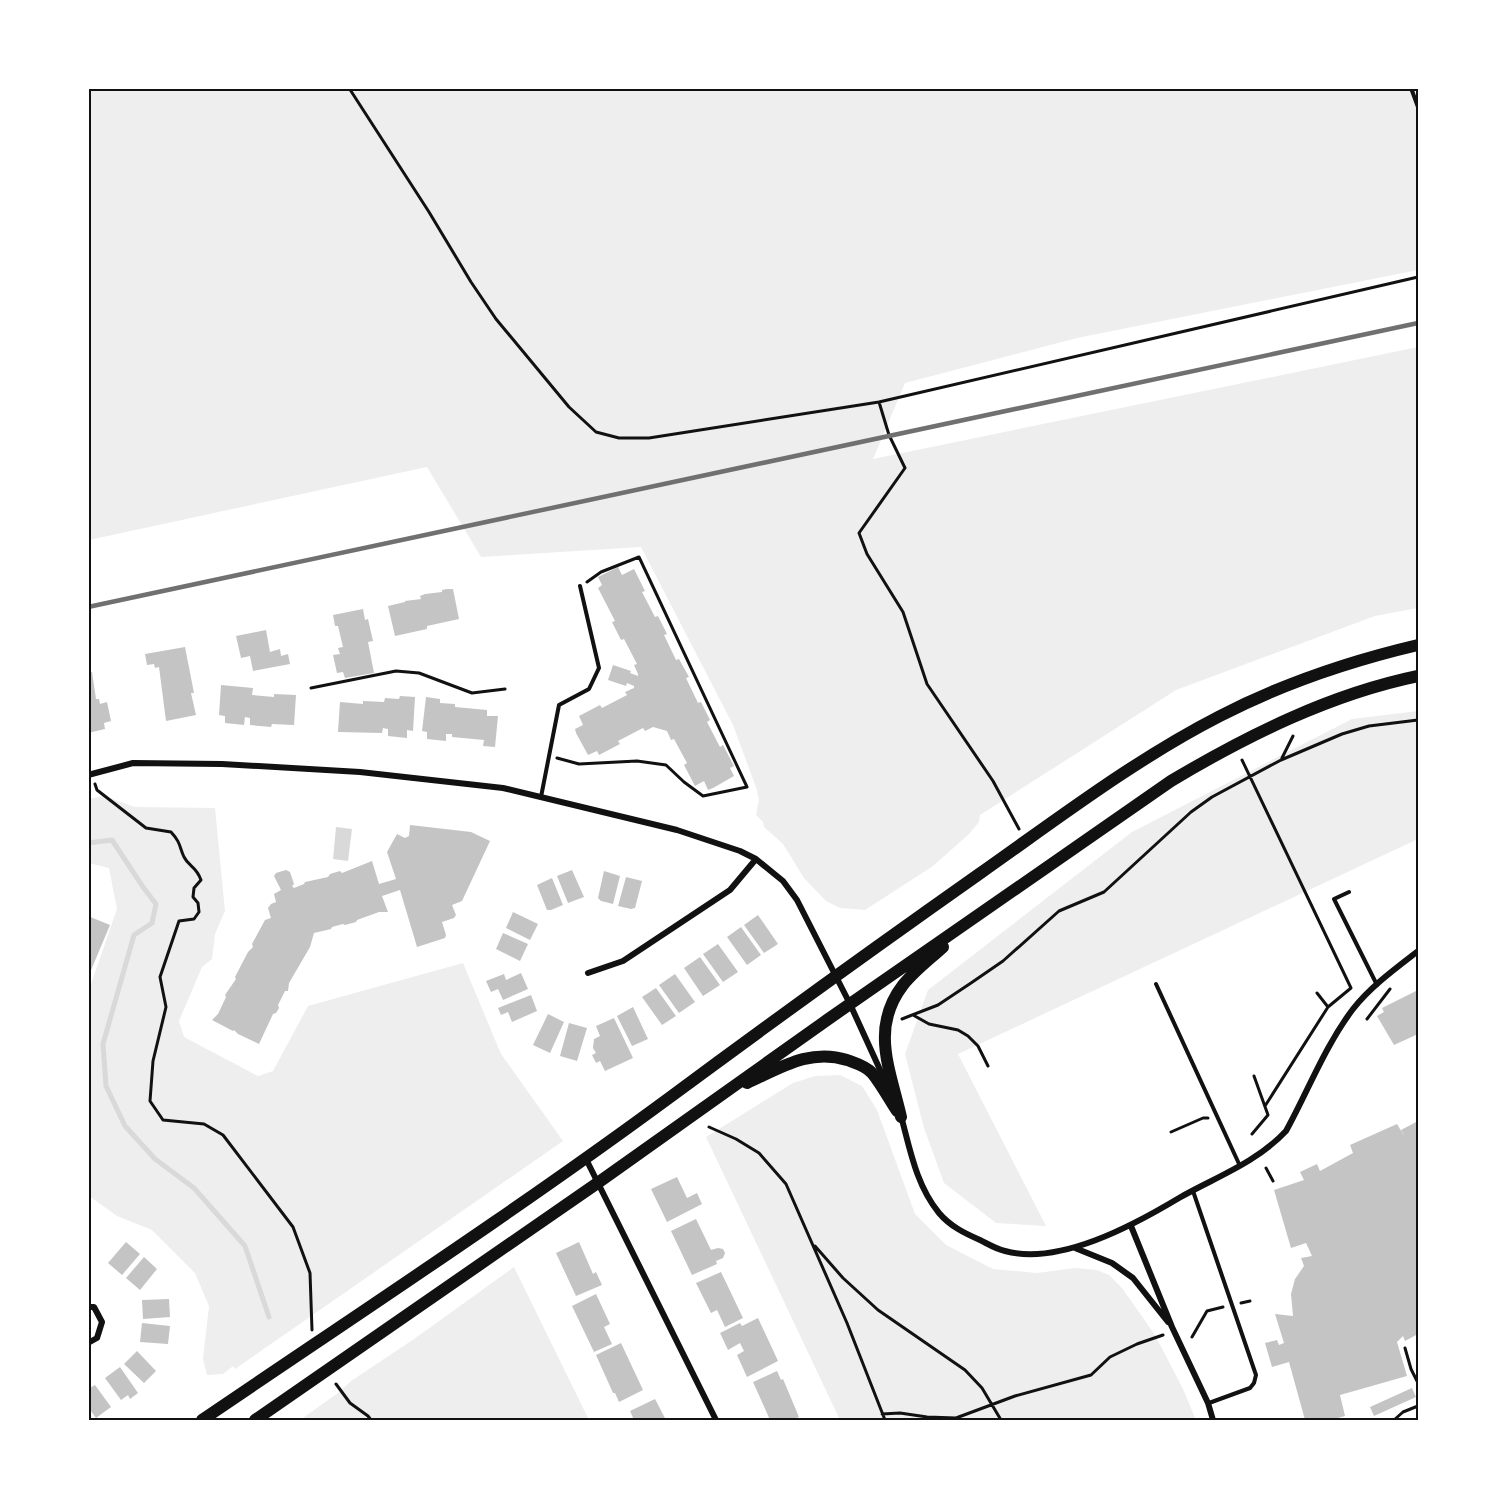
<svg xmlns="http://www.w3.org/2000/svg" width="1507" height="1509" font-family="Montserrat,sans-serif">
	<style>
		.green { fill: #eee }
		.water { fill: #d9d9d9 }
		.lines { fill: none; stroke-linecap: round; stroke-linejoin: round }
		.stream { stroke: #d9d9d9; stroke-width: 5 }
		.building { fill: #c4c4c4 }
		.path { stroke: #111; stroke-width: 3 }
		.service { stroke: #111; stroke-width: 4 }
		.minor { stroke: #111; stroke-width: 6 }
		.primary { stroke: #111; stroke-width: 12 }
		.rail { stroke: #707070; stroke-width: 4.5 }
		.neatline { fill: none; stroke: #111; stroke-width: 2 }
	</style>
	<rect width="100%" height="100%" fill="#fff"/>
	<path class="green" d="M 88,89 L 1418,89 L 1418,270 L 1077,338 L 905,383 L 873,459 L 1418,347 L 1418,608 L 1375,616 L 1176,690 L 980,815 L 979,822 L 969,834 L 933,866 L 865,910 L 840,908 L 826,901 L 804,878 L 783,844 L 764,827 L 763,822 L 756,815 L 759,800 L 757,790 L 733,725 L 641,547 L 481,557 L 427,467 L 89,540 Z
		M 1418,711 L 1418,839 L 958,1054 L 1046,1226 L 996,1223 L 944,1183 L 924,1128 L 905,1054 L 928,990 L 1132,832 L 1352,719 Z
		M 104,796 L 135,807 L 215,808 L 225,911 L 215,934 L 212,959 L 202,967 L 179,1021 L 184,1037 L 258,1076 L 273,1071 L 308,1006 L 463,963 L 501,1054 L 563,1141 L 235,1369 L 233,1366 L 223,1374 L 207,1375 L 203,1359 L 209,1306 L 195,1273 L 152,1230 L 117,1216 L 92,1198 L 89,1199 L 89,990 L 117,909 L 109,868 L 89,863 L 88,799 Z
		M 840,1075 L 862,1086 L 877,1110 L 915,1214 L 946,1245 L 993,1269 L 1037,1273 L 1075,1268 L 1097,1270 L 1109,1275 L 1122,1288 L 1155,1335 L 1183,1389 L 1196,1420 L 840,1420 L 706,1137 L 793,1083 L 815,1076 Z
		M 514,1267 L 589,1420 L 300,1420 L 338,1393 L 351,1381 L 417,1337 Z"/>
	<path class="water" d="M 336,827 L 352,829 L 348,861 L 333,859 Z"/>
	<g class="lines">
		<path class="stream" d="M 88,843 L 112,840 L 143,887 L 156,904 L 152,923 L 134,935 L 103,1044 L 106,1086 L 125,1126 L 155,1159 L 194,1188 L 245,1246 L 269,1317"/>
	</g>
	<path class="building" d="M 618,567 L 622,575 L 634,569 L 645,591 L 642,592 L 655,617 L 658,616 L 667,634 L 664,635 L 676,660 L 679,659 L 689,677 L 686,678 L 698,703 L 701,702 L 710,720 L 707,722 L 720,747 L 723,745 L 734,766 L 730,768 L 734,776 L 713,788 L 708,790 L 704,781 L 695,786 L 684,765 L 687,763 L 674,739 L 671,740 L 667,731 L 653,727 L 645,731 L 643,728 L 618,741 L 620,744 L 599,755 L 597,751 L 588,755 L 576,733 L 575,729 L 583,725 L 579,716 L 600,705 L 602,708 L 627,695 L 625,692 L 634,688 L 634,686 L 627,683 L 626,686 L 608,680 L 613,665 L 631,671 L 630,673 L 638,676 L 638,674 L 634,665 L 637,664 L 624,639 L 621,640 L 612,622 L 615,621 L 598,588 L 602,585 L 598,577 Z
		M 447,589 L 453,589 L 459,619 L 427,626 L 427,629 L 395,636 L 388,606 L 405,602 L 405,601 L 421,599 L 420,596 L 425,594 L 442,592 L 442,590 Z
		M 363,609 L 365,620 L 368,619 L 373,641 L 368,642 L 374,673 L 345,678 L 343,672 L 337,673 L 333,655 L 340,654 L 338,648 L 343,647 L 338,626 L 335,626 L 333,615 Z
		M 266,630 L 270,652 L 280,649 L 281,656 L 288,654 L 290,664 L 253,671 L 250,656 L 241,658 L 236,636 Z
		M 185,647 L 194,693 L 191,693 L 196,715 L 166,721 L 159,667 L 155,668 L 154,664 L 147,665 L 145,654 Z
		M 92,672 L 96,699 L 99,699 L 100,704 L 107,702 L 111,721 L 104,723 L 105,729 L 88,733 L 88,673 Z
		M 221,685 L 253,688 L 252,695 L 274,697 L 274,694 L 296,695 L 294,725 L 272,724 L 271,727 L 250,725 L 250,718 L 245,717 L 244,725 L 225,723 L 225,716 L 219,715 Z
		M 400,696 L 415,697 L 413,731 L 407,730 L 407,738 L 388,736 L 388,729 L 383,728 L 382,733 L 338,732 L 340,702 L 363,704 L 363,701 L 384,702 L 385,698 L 399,699 Z
		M 426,697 L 440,699 L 440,703 L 455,704 L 455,707 L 487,710 L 487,716 L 498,716 L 495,747 L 483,746 L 484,740 L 452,737 L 452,734 L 446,734 L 446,741 L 427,739 L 427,732 L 422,731 Z
		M 410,825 L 471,832 L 490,841 L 462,901 L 452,905 L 456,915 L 454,918 L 442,922 L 446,935 L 445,938 L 417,947 L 400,890 L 382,896 L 388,912 L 379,912 L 357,920 L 356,922 L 345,925 L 343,924 L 332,927 L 331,929 L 314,933 L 310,947 L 289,983 L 288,991 L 285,991 L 278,1005 L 279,1008 L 276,1013 L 273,1014 L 259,1044 L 238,1034 L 234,1030 L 233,1031 L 212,1020 L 218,1014 L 226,997 L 225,995 L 236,979 L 235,977 L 248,952 L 253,947 L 252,944 L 265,920 L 271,918 L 268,908 L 271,904 L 276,902 L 274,894 L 281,890 L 274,876 L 276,873 L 286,870 L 290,872 L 294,884 L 292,886 L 294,888 L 304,884 L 305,882 L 328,877 L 330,874 L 340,871 L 342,873 L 372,861 L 379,884 L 396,879 L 387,852 L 397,834 L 405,838 L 409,836 Z
		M 572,870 L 584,897 L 568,903 L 557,876 Z
		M 604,871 L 620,876 L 613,904 L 601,901 L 598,898 Z
		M 626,877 L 642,881 L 635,908 L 631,909 L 618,906 Z
		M 552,878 L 563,905 L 551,910 L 547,910 L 537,885 Z
		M 513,912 L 538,924 L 530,940 L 506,928 Z
		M 758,915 L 778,944 L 764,953 L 744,925 Z
		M 88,916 L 110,925 L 89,975 L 88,975 Z
		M 741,927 L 761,955 L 747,965 L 727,937 Z
		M 503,933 L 528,944 L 520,961 L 496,949 Z
		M 718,944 L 738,972 L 723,982 L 703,954 Z
		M 700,957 L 720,985 L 703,996 L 684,968 Z
		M 521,973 L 528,989 L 503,1000 L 498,989 L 491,992 L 486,981 L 504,974 L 506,980 Z
		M 675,974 L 695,1002 L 679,1013 L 659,985 Z
		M 656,988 L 676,1016 L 662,1025 L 642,997 Z
		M 1418,990 L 1418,1034 L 1394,1045 L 1377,1016 L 1384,1012 L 1382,1008 Z
		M 531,995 L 537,1011 L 512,1022 L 508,1012 L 501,1015 L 498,1008 Z
		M 633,1007 L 648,1039 L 632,1046 L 617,1016 Z
		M 548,1014 L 564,1022 L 550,1053 L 533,1045 Z
		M 614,1018 L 633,1058 L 605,1071 L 600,1061 L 596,1063 L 592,1055 L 596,1053 L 593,1048 L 594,1039 L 600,1036 L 596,1026 Z
		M 569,1023 L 587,1028 L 577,1061 L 560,1056 Z
		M 1418,1121 L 1418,1334 L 1405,1341 L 1403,1336 L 1397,1342 L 1407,1376 L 1340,1395 L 1345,1416 L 1331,1420 L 1305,1420 L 1289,1362 L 1272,1367 L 1265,1343 L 1277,1340 L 1279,1345 L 1284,1343 L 1275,1314 L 1293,1316 L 1291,1294 L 1295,1279 L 1304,1266 L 1301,1258 L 1312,1256 L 1306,1243 L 1291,1248 L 1274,1190 L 1304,1180 L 1300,1172 L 1317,1164 L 1320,1171 L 1353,1153 L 1350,1145 L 1397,1124 L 1406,1139 L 1401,1130 Z
		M 677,1177 L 687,1198 L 697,1193 L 702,1204 L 667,1222 L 651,1189 Z
		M 696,1219 L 711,1250 L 718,1248 L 723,1249 L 725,1253 L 723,1258 L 716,1261 L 717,1264 L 692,1275 L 671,1231 Z
		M 126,1242 L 140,1254 L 122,1275 L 108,1263 Z
		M 579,1242 L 593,1274 L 596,1272 L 602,1285 L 576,1296 L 556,1253 Z
		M 144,1257 L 157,1269 L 140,1290 L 126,1278 Z
		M 721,1272 L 743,1318 L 725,1327 L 717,1310 L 711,1313 L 696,1283 Z
		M 596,1294 L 610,1324 L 604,1327 L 612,1344 L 594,1352 L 572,1306 Z
		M 169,1299 L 170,1317 L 143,1319 L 142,1300 Z
		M 758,1318 L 778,1361 L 747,1377 L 737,1355 L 744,1351 L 740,1343 L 728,1350 L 720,1333 L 740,1323 L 742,1326 Z
		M 142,1323 L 170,1326 L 168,1344 L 140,1342 Z
		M 621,1343 L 643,1390 L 619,1402 L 615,1393 L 613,1393 L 596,1355 Z
		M 137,1351 L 156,1371 L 144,1383 L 124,1364 Z
		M 120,1367 L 138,1393 L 130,1399 L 128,1395 L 121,1400 L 105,1378 Z
		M 777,1371 L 781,1380 L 783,1379 L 799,1417 L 792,1420 L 770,1420 L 753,1382 Z
		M 95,1385 L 111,1407 L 96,1418 L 88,1407 L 88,1389 Z
		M 1412,1388 L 1416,1397 L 1374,1416 L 1370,1407 Z
		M 655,1399 L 666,1420 L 634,1420 L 630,1411 Z"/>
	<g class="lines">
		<path class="path" d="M 349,88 L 429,212 L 471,282 L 496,319 L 569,407 L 596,432 L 619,438 L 649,438 L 879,402 L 1418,277
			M 879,402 L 889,435 L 905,468 L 859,533 L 867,554 L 903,612 L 927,684 L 993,781 L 1019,829
			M 311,688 L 396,671 L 419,673 L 472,693 L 505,689
			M 557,758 L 579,764 L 637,761 L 666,765 L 684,782 L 703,796 L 747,787 L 639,557 L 601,572 L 587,582
			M 1282,758 L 1293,736
			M 1242,760 L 1351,988 L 1328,1007 L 1265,1106
			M 95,784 L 97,790 L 146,828 L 171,832 C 181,843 179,846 184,857 C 189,867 196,866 201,880 L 194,888 L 193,897 L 198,903 L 199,912 L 194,919 L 179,921 L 160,977 L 166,1007 L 153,1061 L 150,1101 L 163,1120 L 204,1124 L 223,1135 L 293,1227 L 310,1273 L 312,1330
			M 1317,993 L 1328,1007
			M 913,1015 L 929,1024 L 958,1030 L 968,1036 L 978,1046 L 988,1066
			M 902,1019 L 938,1005 L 971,983 L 1003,961 L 1059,911 L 1104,892 L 1191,812 L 1212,797 L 1281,760 L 1342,734 L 1369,726 L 1418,720
			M 1367,1019 L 1390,989
			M 709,1127 L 736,1139 L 759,1153 L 786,1184 L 847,1323 L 885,1420
			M 1171,1132 L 1203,1118 L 1208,1118
			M 1252,1134 L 1268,1115 L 1254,1076
			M 1266,1168 L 1273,1181
			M 815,1246 L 843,1278 L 878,1310 L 965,1370 L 982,1388 L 1001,1420
			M 1241,1303 L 1250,1301
			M 1192,1337 L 1207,1311 L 1223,1307
			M 1405,1348 L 1411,1369 L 1418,1383
			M 336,1384 L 350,1403 L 368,1416 L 371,1420
			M 882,1414 L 900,1413 L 927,1417 L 956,1418 L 1015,1396 L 1091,1375 L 1110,1357 L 1137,1344 L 1163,1335
			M 1394,1420 L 1403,1412 L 1418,1406"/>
		<path class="service" d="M 1411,88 L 1418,107
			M 541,797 L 559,705 L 589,689 L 599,668 L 580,586
			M 1349,892 L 1334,899 L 1377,985
			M 1156,984 L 1240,1166
			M 1193,1191 L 1256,1375 L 1254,1383 L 1250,1388 L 1209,1403"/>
		<path class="minor" d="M 88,775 L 133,763 L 222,764 L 360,772 L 503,788 L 677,830 L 740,851 L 756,859 L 783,881 L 797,900 L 850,1004 L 887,1085
			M 588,973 L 623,961 L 730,890 L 756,859
			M 901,1116 C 910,1149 916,1185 939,1213 C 950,1226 964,1233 980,1240 C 988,1244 996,1249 1005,1251 C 1059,1266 1134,1225 1179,1198 C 1216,1177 1256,1163 1286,1131 C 1308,1091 1325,1046 1353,1009 C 1370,987 1396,968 1418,951
			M 586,1159 L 716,1420
			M 1131,1226 L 1172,1327 L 1208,1403 L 1213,1420
			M 1075,1248 L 1112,1263 L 1133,1278 L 1168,1322
			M 88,1307 L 94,1307 L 102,1322 L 97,1338 L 88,1343"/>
		<path class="primary" d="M 747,1083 C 780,1068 810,1048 847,1060 C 855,1063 866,1066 872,1073 C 881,1084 889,1099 897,1111
			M 901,1117 C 890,1069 870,1028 903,985 C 914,971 930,959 943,947
			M 202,1420 C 358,1314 517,1210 669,1098 C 773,1021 877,946 982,872 C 1060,817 1136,759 1220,716 C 1282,684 1350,661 1418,645
			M 255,1420 L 599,1182 L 827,1020 L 1171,781 C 1248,735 1331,694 1418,676"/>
		<path class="rail" d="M 88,607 L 1418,323"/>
	</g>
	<rect width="1507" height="1509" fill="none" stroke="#ffffff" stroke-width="180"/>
	<rect x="90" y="90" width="1327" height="1329" class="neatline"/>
</svg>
